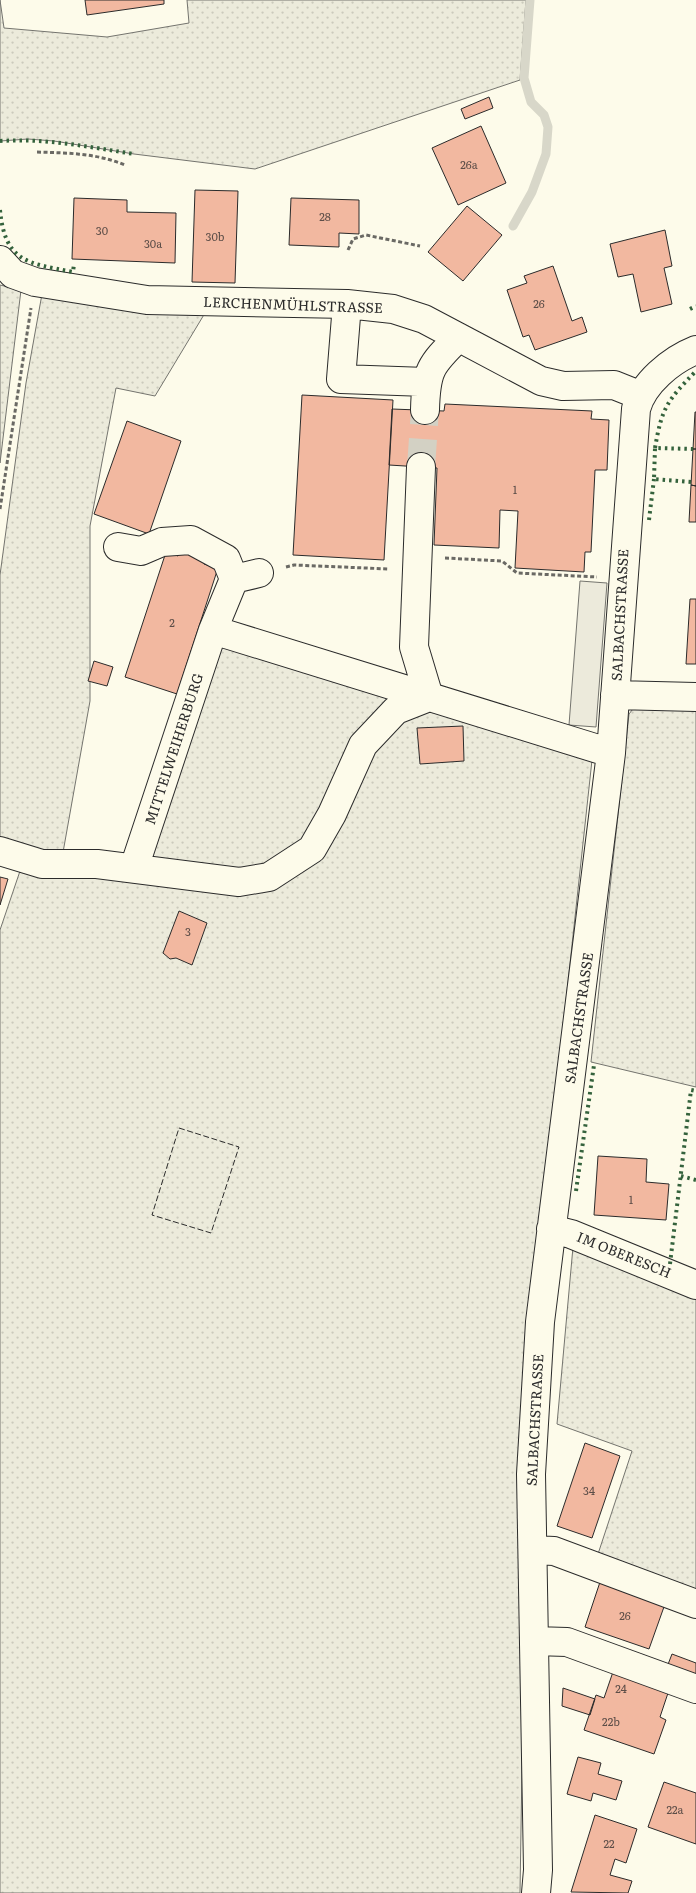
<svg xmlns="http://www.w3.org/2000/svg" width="696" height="1893" font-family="Literata,serif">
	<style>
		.grass { fill: url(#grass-dots); stroke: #74746e }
		.parking { fill: #eceadb; stroke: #74746e }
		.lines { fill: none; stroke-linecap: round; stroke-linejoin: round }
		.stream { stroke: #d8d7c9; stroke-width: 9 }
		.building { fill: #f2b8a0; stroke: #2b2b2b }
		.minor-tunnel { stroke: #d3d1c4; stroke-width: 28; stroke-dasharray: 28 14; stroke-linecap: butt }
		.minor-casing { stroke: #2b2b2b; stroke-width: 30 }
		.path { stroke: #6a6964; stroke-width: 3; stroke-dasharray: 4 2.5; stroke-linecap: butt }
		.minor { stroke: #fdfbea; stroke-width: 28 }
		.hedge { stroke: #34623c; stroke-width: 4; stroke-dasharray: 2.5 4; stroke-linecap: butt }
		.fence { stroke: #2b2b2b; stroke-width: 1; stroke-dasharray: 6 2.5; stroke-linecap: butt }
		.labels { text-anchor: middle; stroke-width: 4; stroke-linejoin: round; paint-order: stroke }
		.number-label { font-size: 11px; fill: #5d4e48 }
		.street-label { font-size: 14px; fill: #2b2b2b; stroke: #fdfbea }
	</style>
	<defs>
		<pattern id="grass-dots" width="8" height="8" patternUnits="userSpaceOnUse" patternTransform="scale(1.25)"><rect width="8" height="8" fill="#ecebdb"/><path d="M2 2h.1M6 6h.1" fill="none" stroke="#cbcabc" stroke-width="1.8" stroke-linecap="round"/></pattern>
	</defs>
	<rect width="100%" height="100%" fill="#fdfbea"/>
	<path class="grass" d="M 0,0 L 4,28 L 107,37 L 189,23 L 187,0 L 526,0 L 520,80 L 255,169 L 134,154 L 54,141 L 28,139 L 0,141 Z
		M 0,285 L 21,290 L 0,463 Z
		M 42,294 L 208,308 L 155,396 L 116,388 L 90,526 L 90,701 L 62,858 L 0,843 L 0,575 L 26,383 Z
		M 216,639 L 592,760 L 548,1167 L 524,1640 L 520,1893 L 0,1893 L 0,930 L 20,871 L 56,878 L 133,878 Z
		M 636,705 L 696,707 L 696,1087 L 591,1062 L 629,714 Z
		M 573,1247 L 696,1293 L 696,1593 L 598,1554 L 632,1451 L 557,1424 Z"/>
	<path class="parking" d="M 580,581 L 607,583 L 596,727 L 569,725 Z"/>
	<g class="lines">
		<path class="stream" d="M 513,226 L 532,192 L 546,154 L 548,127 L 544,115 L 531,102 L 524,78 L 530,0"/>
	</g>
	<path class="building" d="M 85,0 L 164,0 L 164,4 L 87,15 Z
		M 489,97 L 493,108 L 465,119 L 461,109 Z
		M 481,126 L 506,183 L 458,205 L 432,148 Z
		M 195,190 L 238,191 L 235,283 L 192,282 Z
		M 74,198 L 127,200 L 127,212 L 176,213 L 175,263 L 72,259 Z
		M 291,198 L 359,200 L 359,234 L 339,233 L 339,247 L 289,245 Z
		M 467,206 L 502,235 L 463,281 L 428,252 Z
		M 665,230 L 672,266 L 664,268 L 672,304 L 641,312 L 633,274 L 618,277 L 610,244 Z
		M 553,266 L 572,321 L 582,317 L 587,332 L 535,350 L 529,335 L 523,337 L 507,290 L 527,283 L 524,276 Z
		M 302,395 L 393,400 L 384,560 L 293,555 Z
		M 445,404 L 592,411 L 591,419 L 609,420 L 607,470 L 595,470 L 591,552 L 585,552 L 584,572 L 515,568 L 518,511 L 500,510 L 499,548 L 434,545 L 437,468 L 389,465 L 392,409 L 444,411 Z
		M 695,412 L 696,412 L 696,449 L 693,449 Z
		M 127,421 L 181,441 L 149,534 L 94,514 Z
		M 693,449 L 696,449 L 696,486 L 691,485 Z
		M 691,485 L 696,486 L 696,522 L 689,522 Z
		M 180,549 L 206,558 L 204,564 L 218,568 L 177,694 L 125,677 L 166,552 L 178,556 Z
		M 690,599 L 696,599 L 696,664 L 686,664 Z
		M 94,661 L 113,667 L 107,686 L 88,681 Z
		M 463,726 L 464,761 L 420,764 L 417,728 Z
		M 0,877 L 8,879 L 0,905 Z
		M 179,911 L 207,923 L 192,965 L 176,958 L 170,959 L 163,953 Z
		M 598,1156 L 647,1159 L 646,1182 L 669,1184 L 666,1220 L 594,1215 Z
		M 585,1443 L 620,1456 L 592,1538 L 557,1526 Z
		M 600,1582 L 665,1604 L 649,1649 L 585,1627 Z
		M 672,1654 L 696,1663 L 696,1678 L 667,1667 Z
		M 615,1666 L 669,1690 L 660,1717 L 666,1720 L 654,1754 L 584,1730 L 596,1695 L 604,1698 Z
		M 563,1688 L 595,1699 L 590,1715 L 562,1706 Z
		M 578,1757 L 601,1763 L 598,1774 L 622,1781 L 616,1800 L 593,1793 L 591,1801 L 567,1794 Z
		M 664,1782 L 696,1793 L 696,1844 L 648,1827 Z
		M 595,1815 L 637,1829 L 626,1863 L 615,1859 L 610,1875 L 632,1881 L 628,1893 L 571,1892 Z"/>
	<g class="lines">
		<path class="minor-tunnel" d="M 421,467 L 425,410"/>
		<g class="minor-casing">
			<path id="minor" d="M 0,260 L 13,274 L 35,282 L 147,300 L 347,304 L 393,309 L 424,319 L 541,381 L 563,386 L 614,385 L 639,395
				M 347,304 L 341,379 L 426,382
				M 425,410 C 426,371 430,365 458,338
				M 421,467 L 414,647 L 429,697
				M 118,547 L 141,551 L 162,542 L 191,540 L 226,559 L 234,579
				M 213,630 L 611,753
				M 615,695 L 696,697
				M 0,851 L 42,864 L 97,864 L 239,882 L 269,877 L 312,849 L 332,814 L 363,745 L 396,710 L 429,697
				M 134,868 L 213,630 L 234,579 L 259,573
				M 551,1229 L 571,1234 L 696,1285
				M 533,1550 L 554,1551 L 696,1604
				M 534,1641 L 567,1642 L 696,1689
				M 536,1893 L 538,1870 L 531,1474 L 540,1322 L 611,753 L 636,409 C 643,383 671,360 696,350"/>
		</g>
		<path class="path" d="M 37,152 C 67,153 96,153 125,165
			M 348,250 L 353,239 L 366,235 L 420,246
			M 0,509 L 31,308
			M 445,558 L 502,561 L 517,573 L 597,577
			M 286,567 L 294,565 L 389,569"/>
		<use href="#minor" class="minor"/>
		<path class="hedge" d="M 0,141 C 46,138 89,147 134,154
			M 0,210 C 5,262 27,263 73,272 L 74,264
			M 690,309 L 696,306
			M 655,448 C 662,407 667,401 696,371
			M 691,482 L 654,479 L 655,448 L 693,449
			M 649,520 L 654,479
			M 681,1176 L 696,1180
			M 576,1191 L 594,1065
			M 670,1264 L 691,1090 L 696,1091"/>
		<path class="fence" d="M 179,1128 L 239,1147 L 211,1233 L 152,1215 Z"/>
	</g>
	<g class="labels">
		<g class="number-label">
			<text x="469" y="169">26a</text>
			<text x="325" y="221">28</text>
			<text x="102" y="235">30</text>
			<text x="215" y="241">30b</text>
			<text x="153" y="248">30a</text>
			<text x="539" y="308">26</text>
			<text x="515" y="494">1</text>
			<text x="172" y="627">2</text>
			<text x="188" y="936">3</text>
			<text x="631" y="1204">1</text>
			<text x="589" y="1495">34</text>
			<text x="625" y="1620">26</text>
			<text x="621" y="1693">24</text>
			<text x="611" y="1726">22b</text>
			<text x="675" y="1814">22a</text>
			<text x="609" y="1848">22</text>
		</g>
		<g class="street-label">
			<text transform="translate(293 305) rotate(2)" y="5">LERCHENMÜHLSTRASSE</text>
			<text transform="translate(620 615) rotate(-87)" y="5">SALBACHSTRASSE</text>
			<text transform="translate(174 749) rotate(-72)" y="5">MITTELWEIHERBURG</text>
			<text transform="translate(579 1018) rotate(-82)" y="5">SALBACHSTRASSE</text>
			<text transform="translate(624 1255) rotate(22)" y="5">IM OBERESCH</text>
			<text transform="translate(535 1420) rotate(-87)" y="5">SALBACHSTRASSE</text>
		</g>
	</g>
</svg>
